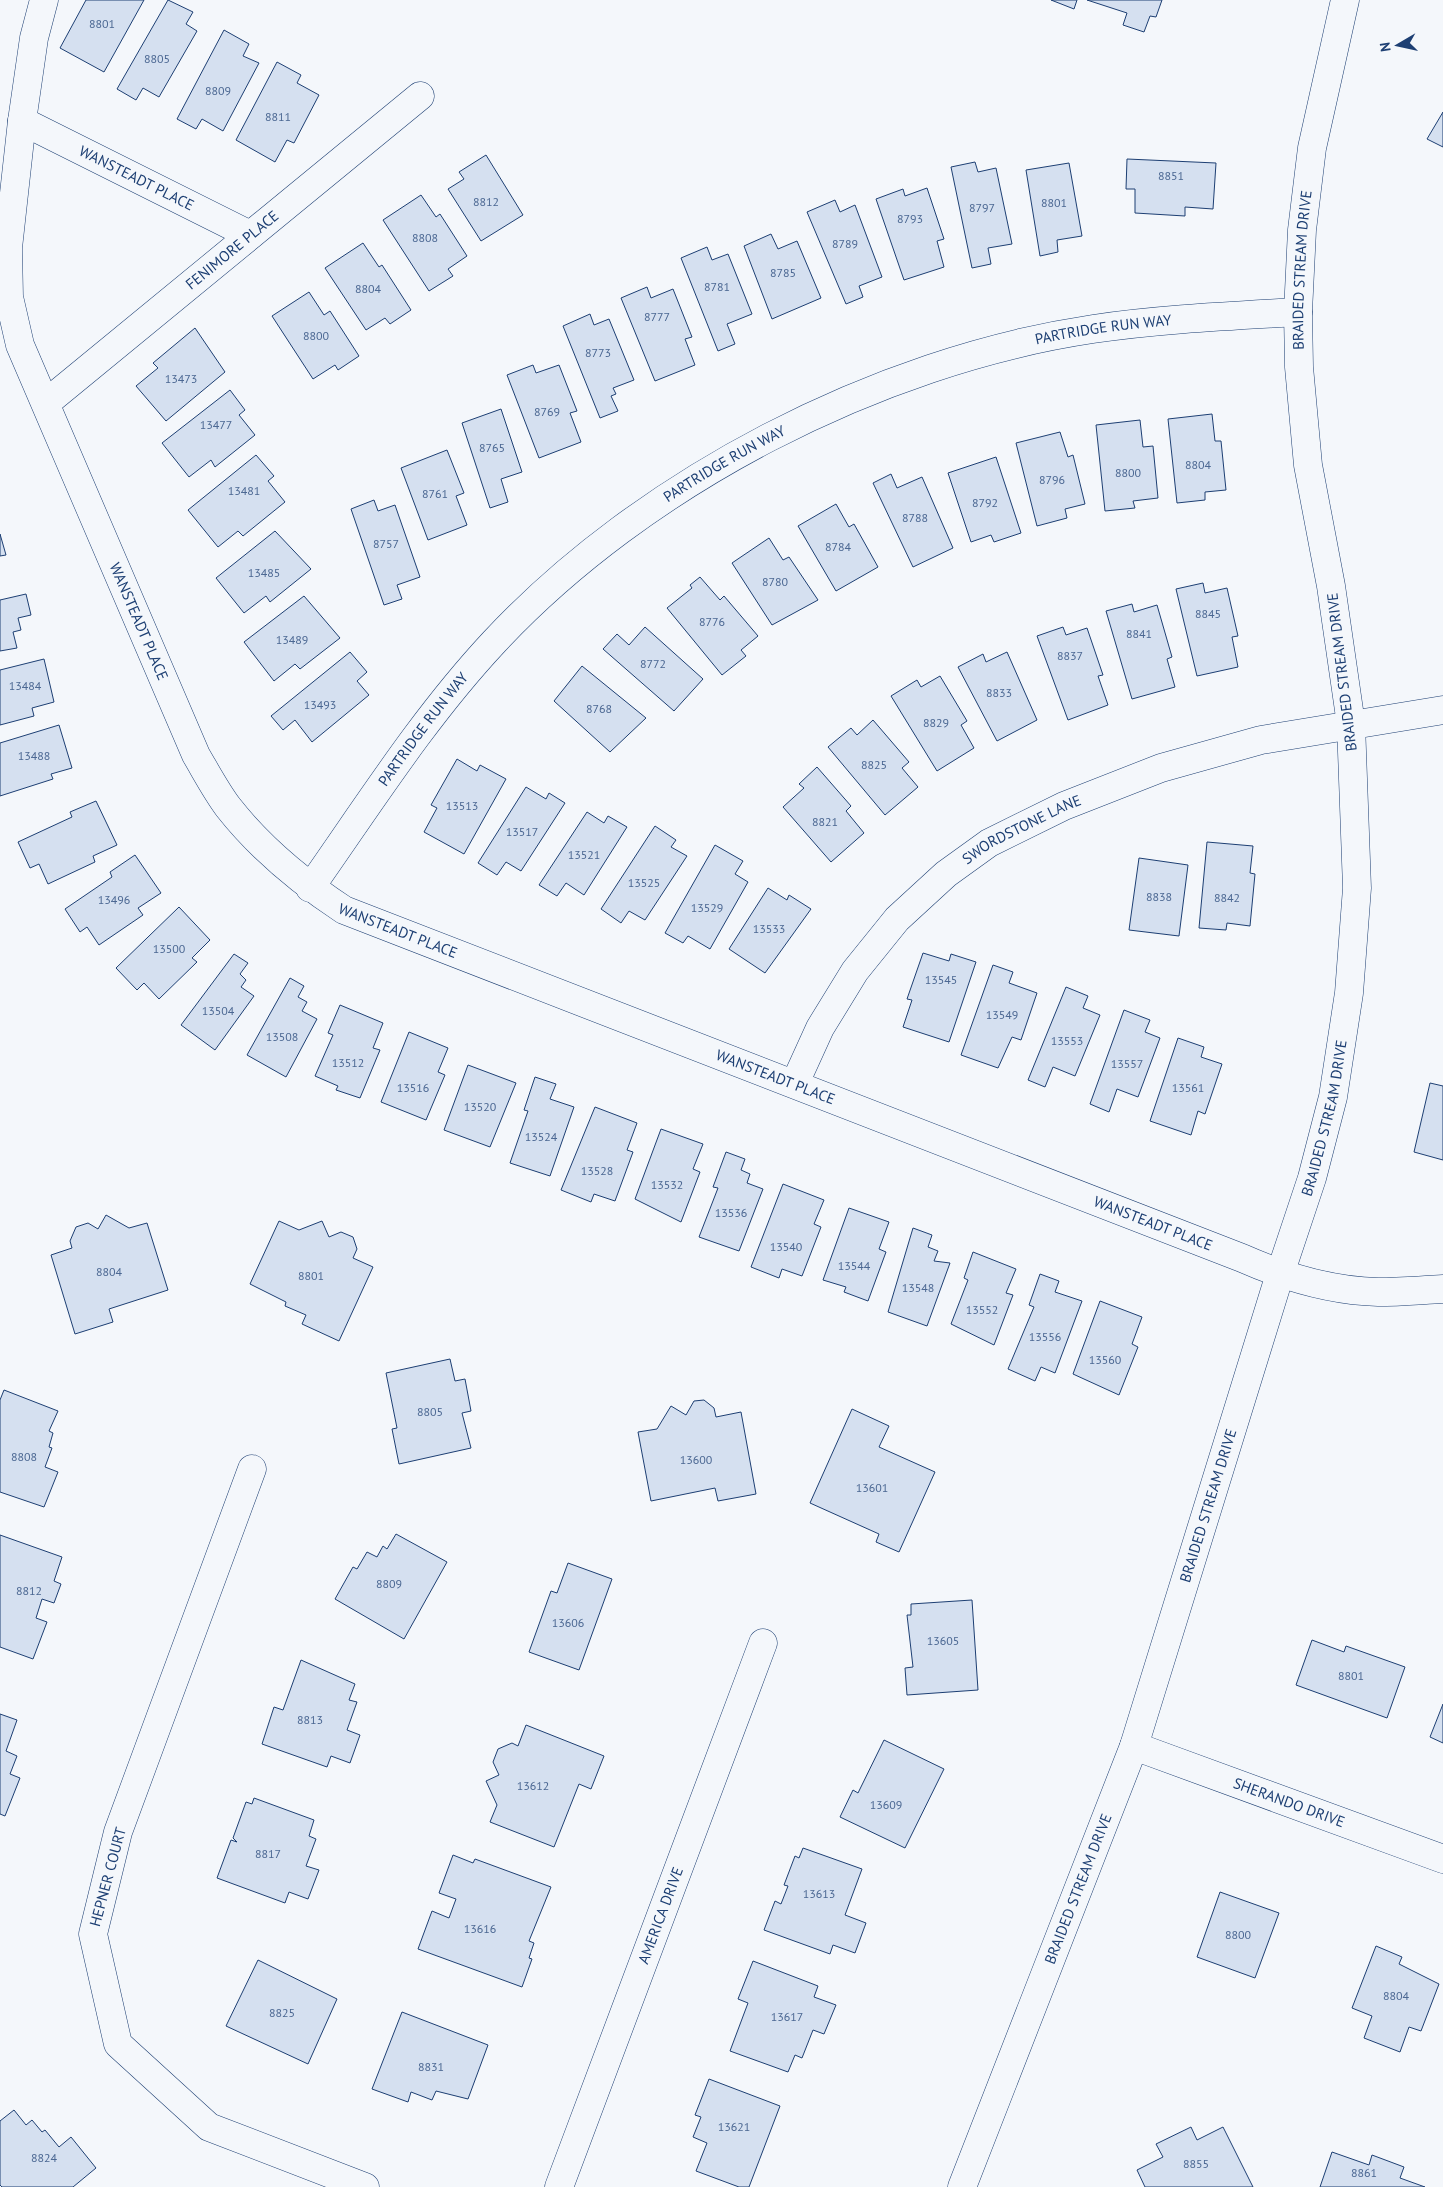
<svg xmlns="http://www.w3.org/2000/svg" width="1443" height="2187" font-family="'PT Sans',sans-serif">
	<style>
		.building { fill: #d5e0f0; stroke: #1d3f73 }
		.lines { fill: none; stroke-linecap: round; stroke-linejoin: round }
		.minor-casing { stroke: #1d3f73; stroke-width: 29 }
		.minor { stroke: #f4f7fb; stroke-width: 28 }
		.labels { text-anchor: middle; stroke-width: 4; stroke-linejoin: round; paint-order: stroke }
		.number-label { font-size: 12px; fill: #4b6792 }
		.street-label { font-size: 15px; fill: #1d3f73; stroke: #f4f7fb }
	</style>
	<rect width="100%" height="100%" fill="#f4f7fb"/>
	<path class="building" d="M 86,0 L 144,0 L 104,72 L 60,48 Z
		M 168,0 L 193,12 L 186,24 L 197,31 L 159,97 L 143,88 L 136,100 L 117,89 Z
		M 1051,0 L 1077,0 L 1074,9 Z
		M 1087,0 L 1162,0 L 1156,17 L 1150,16 L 1144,32 L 1123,25 L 1127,13 Z
		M 224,30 L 249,44 L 243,56 L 259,63 L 223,131 L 202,119 L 196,129 L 177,119 Z
		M 277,62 L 301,75 L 297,83 L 319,95 L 294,143 L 287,140 L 275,162 L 236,140 Z
		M 1443,112 L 1443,147 L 1427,139 Z
		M 486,155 L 523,215 L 481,241 L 448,189 L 464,179 L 459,172 Z
		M 1127,159 L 1216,163 L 1213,209 L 1185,207 L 1185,216 L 1135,213 L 1135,189 L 1126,189 Z
		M 975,162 L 978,172 L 996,168 L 1012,244 L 988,248 L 991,264 L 972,268 L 951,167 Z
		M 1069,163 L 1082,236 L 1057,240 L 1058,252 L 1040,256 L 1026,170 Z
		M 927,188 L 944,239 L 937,241 L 944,267 L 904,280 L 876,199 L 903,189 L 905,196 Z
		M 421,195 L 436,217 L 440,214 L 467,256 L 448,269 L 453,276 L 429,291 L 383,220 Z
		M 835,200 L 840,212 L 855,205 L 882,277 L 859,286 L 863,297 L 846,304 L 807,212 Z
		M 771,234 L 778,249 L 797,241 L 821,298 L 772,319 L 744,246 Z
		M 363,243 L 379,267 L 382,265 L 411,310 L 390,324 L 385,318 L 366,330 L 325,268 Z
		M 707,247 L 712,260 L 728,254 L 752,314 L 727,324 L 735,344 L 718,351 L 681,258 Z
		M 647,287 L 651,298 L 673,289 L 692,337 L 685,339 L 695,365 L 655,381 L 621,298 Z
		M 309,292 L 324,315 L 330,311 L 359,356 L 338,370 L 335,365 L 313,379 L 272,316 Z
		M 590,314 L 594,325 L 609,319 L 634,380 L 613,388 L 616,394 L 611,396 L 618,411 L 600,418 L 563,326 Z
		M 195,328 L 225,372 L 166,421 L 136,386 L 158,368 L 153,363 Z
		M 533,365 L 536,373 L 559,365 L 577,411 L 570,413 L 581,442 L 539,458 L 507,375 Z
		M 230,390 L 245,410 L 239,415 L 255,435 L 215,467 L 211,460 L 189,477 L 162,443 Z
		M 501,409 L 522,472 L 501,479 L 508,502 L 490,508 L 462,423 Z
		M 1212,414 L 1215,441 L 1221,441 L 1226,490 L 1205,492 L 1205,500 L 1177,503 L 1168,419 Z
		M 1140,420 L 1143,447 L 1153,446 L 1158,498 L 1133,501 L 1135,508 L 1105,511 L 1096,425 Z
		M 1060,432 L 1068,457 L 1073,455 L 1085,504 L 1065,509 L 1067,518 L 1037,526 L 1016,443 Z
		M 447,450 L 464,493 L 456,496 L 467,525 L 428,540 L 401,468 Z
		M 256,455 L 274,476 L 268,481 L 285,502 L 243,536 L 238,531 L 218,547 L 188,510 Z
		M 996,457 L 1021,533 L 994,542 L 991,535 L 971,542 L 948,473 Z
		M 891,474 L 897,488 L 922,477 L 953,548 L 913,567 L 873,483 Z
		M 374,500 L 378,511 L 395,505 L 420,577 L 397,585 L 402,599 L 384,605 L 351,509 Z
		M 836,504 L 849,527 L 854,524 L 878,567 L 836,591 L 798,526 Z
		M 275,531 L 311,569 L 270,602 L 266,596 L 244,613 L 216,578 Z
		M 0,534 L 6,555 L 0,556 Z
		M 769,538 L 783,560 L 789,557 L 818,600 L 772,625 L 732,563 Z
		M 700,577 L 720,600 L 724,596 L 758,636 L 741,650 L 746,656 L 722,675 L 667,608 L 692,588 L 690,585 Z
		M 1203,583 L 1205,593 L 1227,588 L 1238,636 L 1232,637 L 1238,667 L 1197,676 L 1176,589 Z
		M 26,594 L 31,615 L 18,618 L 21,630 L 13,632 L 17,648 L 0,651 L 0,600 Z
		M 304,596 L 340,638 L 300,669 L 295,664 L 274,681 L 244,642 Z
		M 1132,604 L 1134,612 L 1157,605 L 1172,657 L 1167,659 L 1175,687 L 1132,699 L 1106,611 Z
		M 645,627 L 703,679 L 674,711 L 603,649 L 617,634 L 629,645 Z
		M 1063,627 L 1066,635 L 1087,628 L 1103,675 L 1098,676 L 1108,705 L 1068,720 L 1037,636 Z
		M 350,652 L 367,672 L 357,681 L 369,695 L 312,742 L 295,720 L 283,730 L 271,716 Z
		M 1007,652 L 1037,720 L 997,741 L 958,667 L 983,654 L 986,662 Z
		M 44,659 L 54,702 L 32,708 L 34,716 L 0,725 L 0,670 Z
		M 582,666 L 646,718 L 610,752 L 554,701 Z
		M 940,676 L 967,721 L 961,725 L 974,748 L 937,771 L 891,696 L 917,680 L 921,687 Z
		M 873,720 L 909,762 L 902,768 L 918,787 L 885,815 L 828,747 L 851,728 L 857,735 Z
		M 59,725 L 72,768 L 51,774 L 53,779 L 0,796 L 0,743 Z
		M 457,759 L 477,771 L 480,765 L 506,779 L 464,854 L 424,832 L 437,808 L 431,805 Z
		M 817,767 L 851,806 L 846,811 L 864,833 L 831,862 L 783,807 L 804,788 L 799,784 Z
		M 526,787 L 546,799 L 549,793 L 565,803 L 521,871 L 506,862 L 497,875 L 478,863 Z
		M 96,801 L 117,845 L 93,856 L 95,862 L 48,884 L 39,864 L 30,868 L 18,842 L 72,817 L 70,812 Z
		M 587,812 L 604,823 L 608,816 L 627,827 L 584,895 L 566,883 L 557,896 L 539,885 Z
		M 655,826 L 676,840 L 671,847 L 687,856 L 645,920 L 629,911 L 621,923 L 601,909 Z
		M 1207,842 L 1253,846 L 1250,873 L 1255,874 L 1250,926 L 1227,923 L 1226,930 L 1199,928 Z
		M 715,845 L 743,861 L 735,874 L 748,882 L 710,949 L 688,936 L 683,943 L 665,933 Z
		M 135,855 L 161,893 L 138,908 L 143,915 L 99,945 L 87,927 L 80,932 L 65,909 L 112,877 L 110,872 Z
		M 1139,858 L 1188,865 L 1179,936 L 1129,930 Z
		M 768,888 L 787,900 L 789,895 L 811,909 L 765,973 L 729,949 Z
		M 179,907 L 210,940 L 192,958 L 197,962 L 159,999 L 144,983 L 137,990 L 116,968 Z
		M 923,953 L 949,961 L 951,954 L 976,962 L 949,1042 L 903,1027 L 912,1000 L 907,999 Z
		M 234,954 L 248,963 L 240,974 L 246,980 L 241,987 L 254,996 L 215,1050 L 181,1025 Z
		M 993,965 L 1013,972 L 1009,983 L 1037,993 L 1021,1040 L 1012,1037 L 998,1068 L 961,1055 Z
		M 290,978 L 304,986 L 298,997 L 307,1002 L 302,1011 L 317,1019 L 286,1077 L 247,1055 Z
		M 1066,987 L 1088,996 L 1083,1008 L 1100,1015 L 1075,1076 L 1053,1067 L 1045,1087 L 1028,1080 Z
		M 340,1005 L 383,1023 L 373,1048 L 380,1050 L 360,1098 L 336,1090 L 338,1086 L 315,1076 L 333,1035 L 328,1033 Z
		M 1124,1010 L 1150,1020 L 1145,1032 L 1160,1038 L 1138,1097 L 1117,1089 L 1109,1112 L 1090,1104 Z
		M 409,1032 L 448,1048 L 438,1072 L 445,1075 L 426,1120 L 381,1102 Z
		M 1178,1038 L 1204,1047 L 1201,1057 L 1222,1064 L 1205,1114 L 1198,1111 L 1191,1135 L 1150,1121 Z
		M 468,1065 L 516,1083 L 490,1147 L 444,1130 Z
		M 535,1077 L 556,1084 L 550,1099 L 574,1107 L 550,1176 L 510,1163 L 528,1111 L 524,1110 Z
		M 1430,1083 L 1443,1086 L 1443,1160 L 1414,1152 Z
		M 595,1107 L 637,1123 L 627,1150 L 633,1152 L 615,1201 L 594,1194 L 591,1202 L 561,1190 Z
		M 661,1129 L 703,1144 L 693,1169 L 700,1172 L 681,1222 L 635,1199 Z
		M 726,1152 L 745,1159 L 741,1170 L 750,1174 L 747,1183 L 763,1189 L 739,1251 L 699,1237 L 718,1188 L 713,1187 Z
		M 783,1184 L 824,1200 L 814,1224 L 821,1227 L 802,1276 L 782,1269 L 779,1278 L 751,1267 Z
		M 849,1208 L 889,1222 L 879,1249 L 886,1252 L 868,1301 L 844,1292 L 846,1287 L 823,1280 Z
		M 106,1215 L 129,1228 L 147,1223 L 168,1290 L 109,1309 L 113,1322 L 75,1334 L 51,1255 L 72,1248 L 70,1241 L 76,1227 L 88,1223 L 98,1229 Z
		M 279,1221 L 299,1230 L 322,1221 L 329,1237 L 341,1232 L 353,1237 L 357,1249 L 353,1258 L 373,1267 L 339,1341 L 302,1324 L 306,1315 L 285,1306 L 286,1302 L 250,1284 Z
		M 913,1228 L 932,1235 L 928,1247 L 938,1251 L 934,1261 L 950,1263 L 927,1326 L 888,1312 Z
		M 973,1252 L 1016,1269 L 1006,1293 L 1013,1295 L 994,1345 L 951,1324 L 968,1280 L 964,1278 Z
		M 1040,1274 L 1059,1281 L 1055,1292 L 1082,1301 L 1055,1373 L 1041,1367 L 1035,1381 L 1008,1369 L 1034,1307 L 1029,1305 Z
		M 1100,1301 L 1142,1317 L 1132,1344 L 1138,1347 L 1119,1395 L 1073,1374 Z
		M 450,1359 L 455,1381 L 465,1379 L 471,1411 L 462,1413 L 471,1448 L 399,1464 L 392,1429 L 397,1428 L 386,1373 Z
		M 4,1390 L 58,1411 L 49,1431 L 53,1433 L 49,1447 L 52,1448 L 45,1467 L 58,1472 L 44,1507 L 0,1492 L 0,1400 Z
		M 704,1400 L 714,1408 L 716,1417 L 741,1412 L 756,1494 L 718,1501 L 715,1488 L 651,1501 L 638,1432 L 657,1429 L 671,1406 L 686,1415 L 694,1401 Z
		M 852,1409 L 889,1426 L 879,1447 L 935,1472 L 899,1552 L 876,1542 L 879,1534 L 810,1503 Z
		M 396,1534 L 447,1562 L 404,1639 L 335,1599 L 353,1567 L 357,1569 L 367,1552 L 377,1557 L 383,1546 L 387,1549 Z
		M 0,1535 L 62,1557 L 54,1581 L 61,1584 L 54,1603 L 42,1599 L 36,1618 L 47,1622 L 33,1659 L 0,1647 Z
		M 568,1563 L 612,1579 L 579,1670 L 529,1652 L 551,1591 L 557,1593 Z
		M 972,1600 L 978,1690 L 907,1695 L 905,1668 L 913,1667 L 907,1615 L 911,1615 L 911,1604 Z
		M 1312,1640 L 1344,1652 L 1346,1646 L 1405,1667 L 1387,1718 L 1296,1685 Z
		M 301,1660 L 355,1684 L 349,1700 L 357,1702 L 347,1730 L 360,1735 L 350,1763 L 331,1756 L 327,1767 L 262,1744 L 274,1707 L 283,1710 Z
		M 1443,1704 L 1443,1743 L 1430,1737 Z
		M 0,1714 L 17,1720 L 6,1751 L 17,1756 L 10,1774 L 20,1778 L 5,1816 L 0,1814 Z
		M 526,1725 L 604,1756 L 591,1789 L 579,1784 L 554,1847 L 490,1822 L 497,1805 L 486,1781 L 499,1775 L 493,1762 L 498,1749 L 512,1743 L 518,1746 Z
		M 884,1740 L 944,1769 L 905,1848 L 840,1817 L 853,1790 L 858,1793 Z
		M 254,1798 L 314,1820 L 309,1836 L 316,1839 L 306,1866 L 319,1870 L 308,1899 L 289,1892 L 285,1903 L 217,1878 L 231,1840 L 237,1842 L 233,1838 L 246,1802 L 252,1804 Z
		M 803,1848 L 862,1869 L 845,1915 L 866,1923 L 855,1953 L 833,1945 L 830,1954 L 764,1930 L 775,1901 L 781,1904 L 788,1886 L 784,1885 L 795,1856 L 799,1858 Z
		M 453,1855 L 473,1863 L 475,1859 L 551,1887 L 529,1941 L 534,1943 L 529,1958 L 532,1959 L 522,1987 L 418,1949 L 432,1911 L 449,1918 L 456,1899 L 439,1893 Z
		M 1220,1892 L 1279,1913 L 1255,1978 L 1197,1957 Z
		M 1376,1946 L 1402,1957 L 1399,1964 L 1439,1984 L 1421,2031 L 1409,2027 L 1400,2052 L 1364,2038 L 1372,2016 L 1352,2008 Z
		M 258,1960 L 337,1999 L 308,2064 L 226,2026 Z
		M 753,1961 L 818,1986 L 814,1997 L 836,2005 L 824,2034 L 813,2030 L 802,2058 L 795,2055 L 788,2072 L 730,2051 L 748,2003 L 738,1999 Z
		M 402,2012 L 488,2045 L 468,2099 L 436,2091 L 432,2100 L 411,2092 L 408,2102 L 372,2089 Z
		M 709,2079 L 780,2106 L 749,2187 L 739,2187 L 696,2171 L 707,2143 L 693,2137 L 701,2117 L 695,2115 Z
		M 14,2110 L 26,2125 L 32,2120 L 42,2132 L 45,2130 L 59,2147 L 71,2137 L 96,2168 L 73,2187 L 2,2187 L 0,2185 L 0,2121 Z
		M 1191,2127 L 1197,2140 L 1223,2127 L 1253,2187 L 1145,2187 L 1137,2170 L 1163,2157 L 1156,2144 Z
		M 1332,2152 L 1369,2165 L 1372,2155 L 1404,2167 L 1400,2178 L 1425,2187 L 1320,2187 Z"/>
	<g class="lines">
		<g class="minor-casing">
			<g id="minor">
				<path id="s1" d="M 44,0 L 34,38 L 22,121 L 8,248 L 9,297 L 20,345 L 196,755 C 206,772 216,791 228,807 C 261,849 300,881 344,910 L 1242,1258 C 1285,1277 1330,1291 1378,1292 C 1400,1292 1422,1290 1443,1289"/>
				<path id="s2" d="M 22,121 L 250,235"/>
				<path id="s3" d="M 46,403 L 420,96"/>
				<path id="s4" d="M 310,888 C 369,804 424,717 494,642 C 643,482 878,361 1093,329 C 1161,319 1230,316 1298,312"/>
				<path id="s5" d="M 795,1083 L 820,1028 L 855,971 L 897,919 L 946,874 L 989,843 L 1064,806 L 1161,768 L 1261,740 L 1443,710"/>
				<path d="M 252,1469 L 118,1832 L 93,1934 L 118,2044 L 209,2127 L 365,2187"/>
				<path id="s6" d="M 1134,1746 L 1443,1859"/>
				<path id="s7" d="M 559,2187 L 763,1643"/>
				<path id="s8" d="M 962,2187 L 1134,1746 L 1280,1274 L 1312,1178 L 1333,1097 L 1349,993 L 1357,888 L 1351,724 L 1331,586 L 1308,465 L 1299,367 L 1298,312 L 1302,230 L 1312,148 L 1345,0"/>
			</g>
		</g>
		<use href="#minor" class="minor"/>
	</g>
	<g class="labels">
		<g class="number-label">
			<text x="102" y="28">8801</text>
			<text x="157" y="63">8805</text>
			<text x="218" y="95">8809</text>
			<text x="278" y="121">8811</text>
			<text x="1171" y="180">8851</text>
			<text x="486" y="206">8812</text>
			<text x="1054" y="207">8801</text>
			<text x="982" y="212">8797</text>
			<text x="910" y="223">8793</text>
			<text x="425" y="242">8808</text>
			<text x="845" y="248">8789</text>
			<text x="783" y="277">8785</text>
			<text x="717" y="291">8781</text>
			<text x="368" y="293">8804</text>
			<text x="657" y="321">8777</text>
			<text x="316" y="340">8800</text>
			<text x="598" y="357">8773</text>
			<text x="181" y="383">13473</text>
			<text x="547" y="416">8769</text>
			<text x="216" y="429">13477</text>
			<text x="492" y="452">8765</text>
			<text x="1198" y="469">8804</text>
			<text x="1128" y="477">8800</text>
			<text x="1052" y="484">8796</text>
			<text x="244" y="495">13481</text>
			<text x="435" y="498">8761</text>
			<text x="985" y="507">8792</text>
			<text x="915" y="522">8788</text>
			<text x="386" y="548">8757</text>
			<text x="838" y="551">8784</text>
			<text x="264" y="577">13485</text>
			<text x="775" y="586">8780</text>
			<text x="1208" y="618">8845</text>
			<text x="712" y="626">8776</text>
			<text x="1139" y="638">8841</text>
			<text x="292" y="644">13489</text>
			<text x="1070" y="660">8837</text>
			<text x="653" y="668">8772</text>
			<text x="25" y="690">13484</text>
			<text x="999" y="697">8833</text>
			<text x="320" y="709">13493</text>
			<text x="599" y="713">8768</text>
			<text x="936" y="727">8829</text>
			<text x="34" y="760">13488</text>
			<text x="874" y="769">8825</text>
			<text x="462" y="810">13513</text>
			<text x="825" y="826">8821</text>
			<text x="522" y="836">13517</text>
			<text x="584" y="859">13521</text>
			<text x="644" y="887">13525</text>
			<text x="1159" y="901">8838</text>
			<text x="1227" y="902">8842</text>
			<text x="114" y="904">13496</text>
			<text x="707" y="912">13529</text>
			<text x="769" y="933">13533</text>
			<text x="169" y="953">13500</text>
			<text x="941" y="984">13545</text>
			<text x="218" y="1015">13504</text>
			<text x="1002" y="1019">13549</text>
			<text x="282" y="1041">13508</text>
			<text x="1067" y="1045">13553</text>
			<text x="348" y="1067">13512</text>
			<text x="1127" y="1068">13557</text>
			<text x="413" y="1092">13516</text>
			<text x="1188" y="1092">13561</text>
			<text x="480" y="1111">13520</text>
			<text x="541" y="1141">13524</text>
			<text x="597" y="1175">13528</text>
			<text x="667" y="1189">13532</text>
			<text x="731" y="1217">13536</text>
			<text x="786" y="1251">13540</text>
			<text x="854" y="1270">13544</text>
			<text x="109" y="1276">8804</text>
			<text x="311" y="1280">8801</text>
			<text x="918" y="1292">13548</text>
			<text x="982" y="1314">13552</text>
			<text x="1045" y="1341">13556</text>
			<text x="1105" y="1364">13560</text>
			<text x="430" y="1416">8805</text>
			<text x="24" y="1461">8808</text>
			<text x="696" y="1464">13600</text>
			<text x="872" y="1492">13601</text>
			<text x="389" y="1588">8809</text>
			<text x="29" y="1595">8812</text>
			<text x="568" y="1627">13606</text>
			<text x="943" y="1645">13605</text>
			<text x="1351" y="1680">8801</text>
			<text x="310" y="1724">8813</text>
			<text x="533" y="1790">13612</text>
			<text x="886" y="1809">13609</text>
			<text x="268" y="1858">8817</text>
			<text x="819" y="1898">13613</text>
			<text x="480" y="1933">13616</text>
			<text x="1238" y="1939">8800</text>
			<text x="1396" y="2000">8804</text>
			<text x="282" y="2017">8825</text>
			<text x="787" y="2021">13617</text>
			<text x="431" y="2071">8831</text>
			<text x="734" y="2131">13621</text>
			<text x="44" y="2162">8824</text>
			<text x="1196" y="2168">8855</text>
			<text x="1364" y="2177">8861</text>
		</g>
		<g class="street-label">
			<text dy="5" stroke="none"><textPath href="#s2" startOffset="128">WANSTEADT PLACE</textPath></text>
			<text dy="5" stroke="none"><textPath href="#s3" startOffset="241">FENIMORE PLACE</textPath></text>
			<text dy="5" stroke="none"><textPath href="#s8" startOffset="1985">BRAIDED STREAM DRIVE</textPath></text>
			<text dy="5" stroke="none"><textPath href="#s4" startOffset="1005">PARTRIDGE RUN WAY</textPath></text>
			<text dy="5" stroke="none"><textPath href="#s4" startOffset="600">PARTRIDGE RUN WAY</textPath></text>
			<text dy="5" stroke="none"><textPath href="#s1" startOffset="650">WANSTEADT PLACE</textPath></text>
			<text transform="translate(1342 672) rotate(-97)" y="5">BRAIDED STREAM DRIVE</text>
			<text dy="5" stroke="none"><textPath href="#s4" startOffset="195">PARTRIDGE RUN WAY</textPath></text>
			<text dy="5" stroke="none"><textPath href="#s5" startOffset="349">SWORDSTONE LANE</textPath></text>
			<text dy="5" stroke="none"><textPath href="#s1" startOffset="1070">WANSTEADT PLACE</textPath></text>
			<text dy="5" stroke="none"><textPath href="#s1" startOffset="1475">WANSTEADT PLACE</textPath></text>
			<text dy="5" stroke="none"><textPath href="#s8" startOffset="1130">BRAIDED STREAM DRIVE</textPath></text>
			<text dy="5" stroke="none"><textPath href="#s1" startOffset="1880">WANSTEADT PLACE</textPath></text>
			<text dy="5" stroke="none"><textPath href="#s8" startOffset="725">BRAIDED STREAM DRIVE</textPath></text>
			<text dy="5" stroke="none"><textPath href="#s6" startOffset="165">SHERANDO DRIVE</textPath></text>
			<text transform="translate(108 1877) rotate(-75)" y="5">HEPNER COURT</text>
			<text dy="5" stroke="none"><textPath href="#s8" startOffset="320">BRAIDED STREAM DRIVE</textPath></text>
			<text dy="5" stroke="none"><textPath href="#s7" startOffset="290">AMERICA DRIVE</textPath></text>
		</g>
	</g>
	<g transform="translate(1398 45) rotate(261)" stroke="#f4f7fb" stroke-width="4" paint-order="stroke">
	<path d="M0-4L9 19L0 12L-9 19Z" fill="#1d3f73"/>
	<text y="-8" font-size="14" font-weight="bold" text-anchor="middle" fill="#1d3f73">N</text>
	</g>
</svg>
